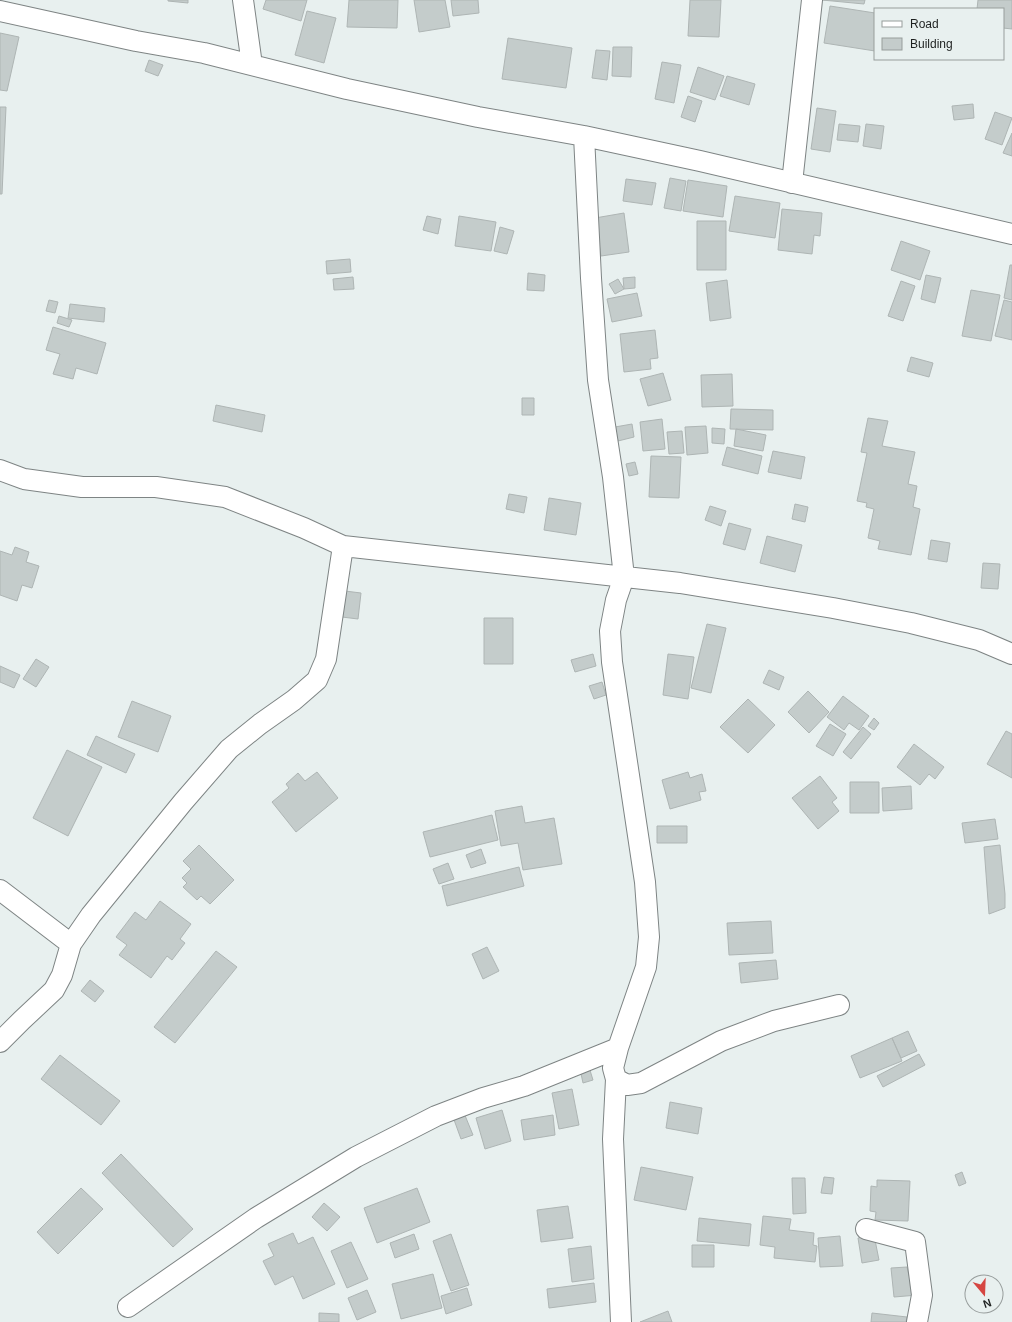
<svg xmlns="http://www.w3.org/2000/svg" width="1012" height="1322" font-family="Arial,sans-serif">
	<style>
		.building { fill: #c4cccb; stroke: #aeb5b4 }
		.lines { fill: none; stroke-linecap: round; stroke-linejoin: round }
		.minor-casing { stroke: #7e8484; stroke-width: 22 }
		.minor { stroke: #fff; stroke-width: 20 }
	</style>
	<rect width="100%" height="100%" fill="#e8f0ef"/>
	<path class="building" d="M 168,0 L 188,0 L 188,3 L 168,1 Z
		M 266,0 L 307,0 L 301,21 L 263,9 Z
		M 349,0 L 398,0 L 397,28 L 347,27 Z
		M 414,0 L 445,0 L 450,27 L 419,32 Z
		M 451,0 L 478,0 L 479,13 L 453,16 Z
		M 690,0 L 721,0 L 719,37 L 688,36 Z
		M 822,0 L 865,0 L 864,4 Z
		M 978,0 L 1012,0 L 1012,29 L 1003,28 L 1003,9 L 977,9 Z
		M 830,6 L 875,13 L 875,51 L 824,43 Z
		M 307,11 L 336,18 L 324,63 L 295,55 Z
		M 0,33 L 19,37 L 7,91 L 0,90 Z
		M 508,38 L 572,48 L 566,88 L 502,79 Z
		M 613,47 L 632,47 L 631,77 L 612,76 Z
		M 596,50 L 610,51 L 607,80 L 592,78 Z
		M 149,60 L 163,65 L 158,76 L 145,71 Z
		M 662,62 L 681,65 L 674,103 L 655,99 Z
		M 698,67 L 724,76 L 715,100 L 690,92 Z
		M 727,76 L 755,84 L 749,105 L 720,96 Z
		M 688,96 L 702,101 L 695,122 L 681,117 Z
		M 973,104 L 974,118 L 954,120 L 952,106 Z
		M 0,107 L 6,107 L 2,194 L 0,194 Z
		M 817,108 L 836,111 L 830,152 L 811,149 Z
		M 995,112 L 1012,118 L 1002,145 L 985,139 Z
		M 839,124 L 860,126 L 858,142 L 837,140 Z
		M 866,124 L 884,126 L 881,149 L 863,146 Z
		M 1012,133 L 1012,156 L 1003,153 Z
		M 670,178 L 686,181 L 681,211 L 664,208 Z
		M 626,179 L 656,183 L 652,205 L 623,201 Z
		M 688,180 L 727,186 L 723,217 L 683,211 Z
		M 735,196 L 780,203 L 775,238 L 729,231 Z
		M 782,209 L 822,213 L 820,236 L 814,235 L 812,254 L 778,250 Z
		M 624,213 L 629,252 L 601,256 L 595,218 Z
		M 427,216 L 441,219 L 438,234 L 423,230 Z
		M 459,216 L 496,222 L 491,251 L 455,246 Z
		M 697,221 L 726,221 L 726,270 L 697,270 Z
		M 500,227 L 514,231 L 507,254 L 494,251 Z
		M 901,241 L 930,251 L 920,280 L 891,270 Z
		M 350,259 L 351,272 L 327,274 L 326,261 Z
		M 1010,265 L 1012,265 L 1012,300 L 1004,298 Z
		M 528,273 L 545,275 L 544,291 L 527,290 Z
		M 926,275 L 941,278 L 935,303 L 921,299 Z
		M 353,277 L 354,289 L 334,290 L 333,279 Z
		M 635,277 L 635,288 L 624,289 L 623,278 Z
		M 618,279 L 624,289 L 615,294 L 609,284 Z
		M 727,280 L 731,318 L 710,321 L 706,283 Z
		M 901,281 L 915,286 L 903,321 L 888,316 Z
		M 971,290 L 1000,295 L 991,341 L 962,336 Z
		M 637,293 L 642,316 L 612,322 L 607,299 Z
		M 49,300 L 58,302 L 55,313 L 46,311 Z
		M 1004,300 L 1012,302 L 1012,340 L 995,336 Z
		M 70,304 L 105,308 L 104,322 L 68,318 Z
		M 59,316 L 72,320 L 69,327 L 57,323 Z
		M 53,327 L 106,343 L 97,374 L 76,368 L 73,379 L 53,374 L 60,354 L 46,350 Z
		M 655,330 L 658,358 L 650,359 L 651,369 L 624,372 L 620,334 Z
		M 911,357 L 933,363 L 929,377 L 907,371 Z
		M 663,373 L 671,400 L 648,406 L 640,379 Z
		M 732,374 L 733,406 L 702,407 L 701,375 Z
		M 522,398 L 534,398 L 534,415 L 522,415 Z
		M 216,405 L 265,415 L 262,432 L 213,421 Z
		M 731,409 L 773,410 L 773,430 L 730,429 Z
		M 868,418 L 888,421 L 882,446 L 915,452 L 908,484 L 917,486 L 913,507 L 920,509 L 911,555 L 878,549 L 880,541 L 868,538 L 874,509 L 866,507 L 867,503 L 857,501 L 867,453 L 861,452 Z
		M 662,419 L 665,449 L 643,451 L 640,422 Z
		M 632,424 L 634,437 L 618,441 L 615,427 Z
		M 706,426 L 708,453 L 687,455 L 685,427 Z
		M 712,428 L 725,429 L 724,444 L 712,443 Z
		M 736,429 L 766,435 L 763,451 L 734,446 Z
		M 682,431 L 684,453 L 669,454 L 667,432 Z
		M 727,447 L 762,456 L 758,474 L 722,465 Z
		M 773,451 L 805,457 L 801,479 L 768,472 Z
		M 651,456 L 681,457 L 679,498 L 649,497 Z
		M 635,462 L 638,474 L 629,476 L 626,464 Z
		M 509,494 L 527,497 L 524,513 L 506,509 Z
		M 549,498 L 581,503 L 576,535 L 544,530 Z
		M 795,504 L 808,507 L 805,522 L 792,519 Z
		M 710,506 L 726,511 L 721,526 L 705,520 Z
		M 729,523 L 751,529 L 745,550 L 723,544 Z
		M 767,536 L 802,545 L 795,572 L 760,563 Z
		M 931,540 L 950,543 L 947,562 L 928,559 Z
		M 15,547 L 29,552 L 26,562 L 39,566 L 32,588 L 22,585 L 17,601 L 0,595 L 0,551 L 12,555 Z
		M 983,563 L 1000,564 L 998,589 L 981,588 Z
		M 345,591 L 361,593 L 358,619 L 342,617 Z
		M 484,618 L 513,618 L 513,664 L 484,664 Z
		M 707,624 L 726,628 L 711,693 L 691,688 Z
		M 593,654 L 596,666 L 575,672 L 571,660 Z
		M 668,654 L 694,657 L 688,699 L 663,695 Z
		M 36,659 L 49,667 L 36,687 L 23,679 Z
		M 0,666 L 20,675 L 14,688 L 0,682 Z
		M 769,670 L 784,677 L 779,690 L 763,683 Z
		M 602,682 L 606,695 L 594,699 L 589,686 Z
		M 808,691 L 829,712 L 809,733 L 788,712 Z
		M 843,696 L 869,716 L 859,730 L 849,723 L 844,730 L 827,717 Z
		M 748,699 L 775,725 L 748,753 L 720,727 Z
		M 132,701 L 171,716 L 158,752 L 118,737 Z
		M 874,718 L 879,723 L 874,730 L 868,726 Z
		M 830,724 L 846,734 L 833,756 L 816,746 Z
		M 863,727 L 871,734 L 851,759 L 843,752 Z
		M 1006,731 L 1012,734 L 1012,778 L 987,764 Z
		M 96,736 L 135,754 L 126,773 L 87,755 Z
		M 914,744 L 944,767 L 935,779 L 929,774 L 920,785 L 897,767 Z
		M 67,750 L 102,767 L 68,836 L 33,818 Z
		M 317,772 L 338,798 L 296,832 L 272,802 L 289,788 L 286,784 L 298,773 L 305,781 Z
		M 688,772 L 690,778 L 702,774 L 706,791 L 699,792 L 701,800 L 670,809 L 662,780 Z
		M 820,776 L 837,798 L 832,802 L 839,811 L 818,829 L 792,798 Z
		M 850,782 L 879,782 L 879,813 L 850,813 Z
		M 911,786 L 912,809 L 883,811 L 882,788 Z
		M 522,806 L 525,823 L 554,818 L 562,864 L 523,870 L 518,843 L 501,846 L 495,811 Z
		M 492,815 L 498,840 L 430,857 L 423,832 Z
		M 995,819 L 998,839 L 965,843 L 962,823 Z
		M 657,826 L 687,826 L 687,843 L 657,843 Z
		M 199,845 L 234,880 L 210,904 L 201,896 L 197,900 L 183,887 L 187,883 L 182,878 L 191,869 L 183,861 Z
		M 1000,845 L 1005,894 L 1005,908 L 989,914 L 984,847 Z
		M 481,849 L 486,863 L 471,868 L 466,855 Z
		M 448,863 L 454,879 L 439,884 L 433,869 Z
		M 519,867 L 524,886 L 447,906 L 442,886 Z
		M 160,901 L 191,924 L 180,939 L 185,943 L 172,960 L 167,956 L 151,978 L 119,955 L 127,945 L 116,937 L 135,912 L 146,920 Z
		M 771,921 L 773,953 L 729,955 L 727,923 Z
		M 487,947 L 499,971 L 483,979 L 472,954 Z
		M 216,951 L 237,967 L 175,1043 L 154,1027 Z
		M 776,960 L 778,979 L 741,983 L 739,963 Z
		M 90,980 L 104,991 L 95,1002 L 81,991 Z
		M 908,1031 L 917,1051 L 901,1058 L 892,1038 Z
		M 892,1038 L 902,1061 L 860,1078 L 851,1056 Z
		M 919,1054 L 925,1065 L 883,1087 L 877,1076 Z
		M 60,1055 L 120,1101 L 101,1125 L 41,1079 Z
		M 589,1067 L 593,1080 L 583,1083 L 580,1069 Z
		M 572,1089 L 579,1125 L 559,1129 L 552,1093 Z
		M 670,1102 L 702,1108 L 698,1134 L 666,1128 Z
		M 502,1110 L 511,1141 L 485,1149 L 476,1118 Z
		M 464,1113 L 473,1135 L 461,1139 L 453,1117 Z
		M 553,1115 L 555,1135 L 524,1140 L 521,1120 Z
		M 121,1154 L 193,1229 L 173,1247 L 102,1173 Z
		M 641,1167 L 693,1177 L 686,1210 L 634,1200 Z
		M 962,1172 L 966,1183 L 959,1186 L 955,1175 Z
		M 824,1177 L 834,1178 L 832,1194 L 821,1193 Z
		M 792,1178 L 805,1178 L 806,1213 L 793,1214 Z
		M 877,1180 L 910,1181 L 908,1221 L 875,1220 L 876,1212 L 870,1211 L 871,1186 L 877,1187 Z
		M 81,1188 L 103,1209 L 58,1254 L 37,1232 Z
		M 417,1188 L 430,1222 L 377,1243 L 364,1208 Z
		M 324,1203 L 340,1217 L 327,1231 L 312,1217 Z
		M 568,1206 L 573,1238 L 541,1242 L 537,1210 Z
		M 763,1216 L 791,1219 L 789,1230 L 814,1233 L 813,1245 L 817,1246 L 815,1262 L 774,1258 L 775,1247 L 760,1245 Z
		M 699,1218 L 751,1224 L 749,1246 L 697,1241 Z
		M 293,1233 L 298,1244 L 313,1237 L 335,1284 L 303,1299 L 293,1276 L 275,1285 L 263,1261 L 274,1256 L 268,1244 Z
		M 414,1234 L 419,1249 L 395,1258 L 390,1243 Z
		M 451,1234 L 469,1285 L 451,1291 L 433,1241 Z
		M 874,1235 L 879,1260 L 862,1263 L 858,1238 Z
		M 840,1236 L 843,1266 L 820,1267 L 818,1238 Z
		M 351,1242 L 368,1279 L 347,1288 L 331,1251 Z
		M 692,1245 L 714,1245 L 714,1267 L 692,1267 Z
		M 591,1246 L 594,1279 L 572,1282 L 568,1249 Z
		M 907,1267 L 909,1276 L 916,1276 L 918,1295 L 894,1297 L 891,1268 Z
		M 433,1274 L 442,1308 L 401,1319 L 392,1284 Z
		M 594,1283 L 596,1302 L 549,1308 L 547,1289 Z
		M 467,1288 L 472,1305 L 446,1314 L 441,1296 Z
		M 367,1290 L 376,1312 L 357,1320 L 348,1298 Z
		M 668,1311 L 672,1322 L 640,1322 Z
		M 319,1313 L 339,1314 L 339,1322 L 319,1322 Z
		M 872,1313 L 907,1317 L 906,1322 L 871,1322 Z"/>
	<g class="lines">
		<g class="minor-casing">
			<path id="minor" d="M 243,0 L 252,65
				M 0,11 L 136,41 L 204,53 L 347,89 L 478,117 L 584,136 L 700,161 L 1012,234
				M 584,136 L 591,278 L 598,380 L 613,477 L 624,577 L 616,600 L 610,631 L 612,662 L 645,882 L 649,937 L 646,967 L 618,1048 L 613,1068 L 616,1079 L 627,1085 L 641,1083 L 721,1041 L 774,1021 L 839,1005
				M 792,183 L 812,0
				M 0,470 L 24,479 L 82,487 L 156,487 L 225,497 L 304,528 L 343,546 L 680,583 L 833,608 L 911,623 L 979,640 L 1012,654
				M 0,890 L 71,944
				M 0,1042 L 22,1020 L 54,990 L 62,975 L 71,944 L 91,915 L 183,802 L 229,749 L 260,724 L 294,700 L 317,680 L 326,659 L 343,546
				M 616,1079 L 613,1139 L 621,1322
				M 866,1229 L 915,1242 L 922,1295 L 917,1322
				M 128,1307 L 256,1218 L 356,1157 L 436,1116 L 483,1098 L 524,1086 L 618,1048"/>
		</g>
		<use href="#minor" class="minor"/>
	</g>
	<rect x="874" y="8" width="130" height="52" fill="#e8f0ef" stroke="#979d9c"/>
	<rect x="882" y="21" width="20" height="6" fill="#ffffff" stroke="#979d9c"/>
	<text x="910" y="28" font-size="12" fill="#1e2120">Road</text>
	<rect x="882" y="38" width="20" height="12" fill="#c4cccb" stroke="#979d9c"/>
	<text x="910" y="48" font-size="12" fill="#1e2120">Building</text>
	<g transform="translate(984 1294) rotate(161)"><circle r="19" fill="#e8f0ef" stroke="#979d9c"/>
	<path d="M0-3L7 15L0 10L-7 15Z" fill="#d54642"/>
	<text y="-6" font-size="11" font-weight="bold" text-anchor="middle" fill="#1e2120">N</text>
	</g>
</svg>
